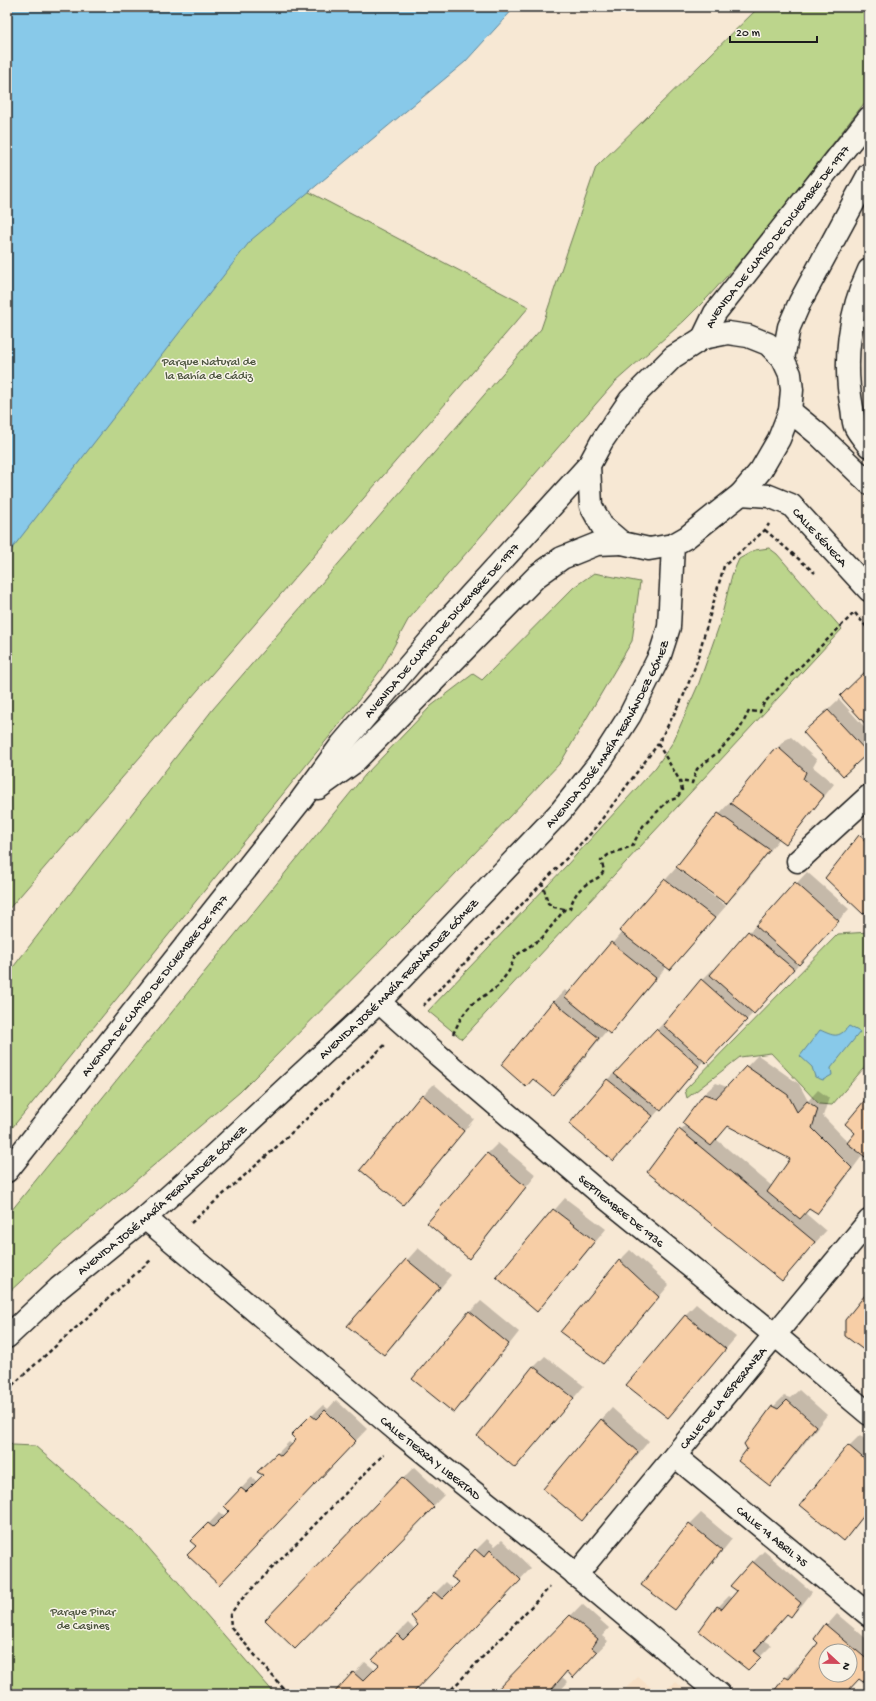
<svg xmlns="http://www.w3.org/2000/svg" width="876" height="1701" font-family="'Gochi Hand',sans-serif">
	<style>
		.built { fill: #f7e0c6 }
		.green { fill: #bcd58c; stroke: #6c7854 }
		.water { fill: #88c9e9; stroke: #5d8497 }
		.shadow { fill: #0003; fill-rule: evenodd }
		.building { fill: #f7cea6; stroke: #1c1c1c; fill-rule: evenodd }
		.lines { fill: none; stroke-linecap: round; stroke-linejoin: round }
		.minor-casing { stroke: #1c1c1c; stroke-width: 25 }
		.major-casing { stroke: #1c1c1c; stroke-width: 25 }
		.path { stroke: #1c1c1c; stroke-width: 2.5; stroke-dasharray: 4 3; stroke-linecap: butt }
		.minor { stroke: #f7f3e8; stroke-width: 22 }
		.major { stroke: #f7f3e8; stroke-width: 22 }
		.labels { text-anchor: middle; stroke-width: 3; stroke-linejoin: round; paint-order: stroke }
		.street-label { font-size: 12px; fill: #1c1c1c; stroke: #f7f3e8 }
		.park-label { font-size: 12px; fill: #4c543e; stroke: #f7f3e8 }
	</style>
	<rect width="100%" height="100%" fill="#f7e8d4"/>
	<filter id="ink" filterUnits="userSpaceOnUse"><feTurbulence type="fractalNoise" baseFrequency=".025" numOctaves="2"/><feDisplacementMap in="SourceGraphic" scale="8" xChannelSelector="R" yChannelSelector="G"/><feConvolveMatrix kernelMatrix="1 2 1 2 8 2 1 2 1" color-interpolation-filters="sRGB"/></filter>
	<g filter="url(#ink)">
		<path class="built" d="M 638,1677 L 659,1694 L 676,1682 L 690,1694 L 619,1694 Z"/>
		<path class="green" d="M 759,7 L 869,7 L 869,97 L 750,250 L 708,297 L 684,321 L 615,382 L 408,620 L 382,668 L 355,705 L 7,1134 L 7,975 L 213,709 L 541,329 L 596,167 Z
			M 7,34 L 529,307 L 7,911 Z
			M 769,548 L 777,554 L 842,629 L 462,1039 L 428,1011 L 567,865 L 656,767 L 673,742 L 699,683 L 719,626 L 732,575 L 739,559 L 755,550 Z
			M 594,573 L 640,582 L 632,641 L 561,762 L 420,911 L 240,1092 L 61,1244 L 7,1294 L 7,1216 L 128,1066 L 365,775 L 431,706 L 473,674 L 482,680 L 574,587 Z
			M 869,932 L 869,1062 L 832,1105 L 819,1104 L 771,1053 L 740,1057 L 687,1098 L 685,1090 L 838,934 Z
			M 7,1439 L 13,1445 L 35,1446 L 140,1538 L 275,1694 L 7,1694 Z"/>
		<path class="water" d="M 7,7 L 515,7 L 465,62 L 251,240 L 7,555 Z
			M 849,1026 L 860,1032 L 831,1068 L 832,1075 L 823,1080 L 815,1077 L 812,1067 L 800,1056 L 820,1030 C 834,1036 838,1039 849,1026 Z"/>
		<path class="shadow" d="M 839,699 L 869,732 L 869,751 L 843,774 L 804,732 Z
			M 791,737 L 817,760 L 813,767 L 834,784 L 797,831 L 786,842 L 780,838 L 738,892 L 726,903 L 678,867 L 719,814 L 730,802 L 732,804 L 774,751 L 785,740 Z
			M 869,827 L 869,907 L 860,836 Z
			M 676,868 L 726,906 L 681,958 L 670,969 L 667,966 L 621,1021 L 610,1032 L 607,1030 L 564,1083 L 552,1094 L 533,1078 L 502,1065 L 554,1001 L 565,990 L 569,994 L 622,932 L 620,931 Z
			M 807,872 L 849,909 L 765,1001 L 717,1050 L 704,1060 L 672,1099 L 661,1110 L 660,1109 L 624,1149 L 570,1123 L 608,1079 L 619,1068 L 620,1069 L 668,1018 L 669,1020 L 702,980 L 713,969 L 715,971 L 749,932 L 760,921 L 761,922 Z
			M 758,1055 L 799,1084 L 808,1101 L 818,1090 L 829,1098 L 823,1116 L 848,1142 L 857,1133 L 869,1097 L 869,1159 L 859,1151 L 858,1152 L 862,1156 L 828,1202 L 817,1213 L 809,1208 L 805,1213 L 826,1231 L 782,1279 L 680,1130 L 686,1125 L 704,1094 L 716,1083 L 727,1087 ZM 729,1125 L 792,1158 L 773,1187 L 716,1139 Z
			M 434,1084 L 474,1119 L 414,1193 L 403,1204 L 423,1095 Z
			M 498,1143 L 536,1175 L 480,1246 L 469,1258 L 487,1154 Z
			M 565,1198 L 606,1229 L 548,1299 L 537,1310 L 497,1276 Z
			M 418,1248 L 451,1275 L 395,1343 L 384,1354 L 349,1325 Z
			M 630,1250 L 669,1285 L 614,1351 L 603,1363 L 619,1261 Z
			M 481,1301 L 519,1332 L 465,1401 L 454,1412 L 470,1312 Z
			M 696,1304 L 736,1337 L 668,1417 L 685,1315 Z
			M 545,1356 L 584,1386 L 515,1466 L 534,1367 Z
			M 799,1390 L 827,1415 L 781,1473 L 770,1484 L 748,1449 L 773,1407 L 784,1396 L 790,1398 Z
			M 336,1400 L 367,1429 L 230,1572 L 192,1541 L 220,1512 L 225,1516 L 230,1511 L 225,1506 L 252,1477 L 257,1482 L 264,1475 L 259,1472 L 289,1442 L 293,1445 L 298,1440 L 292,1435 L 323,1405 L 328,1409 Z
			M 612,1408 L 649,1441 L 593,1508 L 582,1519 L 601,1420 Z
			M 860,1435 L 869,1443 L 869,1510 L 844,1540 L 849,1446 Z
			M 414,1467 L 444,1495 L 295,1648 L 403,1478 Z
			M 701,1513 L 732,1539 L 686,1597 L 675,1608 L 690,1524 Z
			M 487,1539 L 495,1546 L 502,1540 L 531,1568 L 412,1694 L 335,1694 L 365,1662 L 375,1670 L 380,1665 L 397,1634 L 408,1623 L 415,1630 L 420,1625 L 412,1616 L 446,1582 L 454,1589 L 460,1582 L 476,1550 Z
			M 764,1551 L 812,1592 L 802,1605 L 791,1616 L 787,1614 L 764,1640 L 772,1645 L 748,1669 L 718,1607 L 729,1596 L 733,1598 L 739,1590 L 753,1562 Z
			M 582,1604 L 609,1628 L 602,1636 L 608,1641 L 584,1666 L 568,1671 L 562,1677 L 568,1682 L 557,1694 L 495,1694 Z
			M 837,1614 L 869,1641 L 869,1675 L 863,1681 L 859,1678 L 846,1694 L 779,1694 L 775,1691 L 797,1666 L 799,1667 L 819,1643 L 815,1639 ZM 826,1651 L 850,1651 L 850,1675 L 826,1675 Z"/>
		<path class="building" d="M 868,669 L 869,670 L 869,728 L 840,696 Z
			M 828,710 L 868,753 L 843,776 L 803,732 Z
			M 779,748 L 806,772 L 803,779 L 824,796 L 786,844 L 730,803 L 773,750 Z
			M 718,813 L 770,850 L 726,904 L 676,867 Z
			M 859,835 L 869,844 L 869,908 L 863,914 L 825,878 Z
			M 664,879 L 715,918 L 670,970 L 619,931 Z
			M 795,882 L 839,921 L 799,965 L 756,926 Z
			M 748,931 L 794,969 L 754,1014 L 710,975 Z
			M 611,942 L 656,978 L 610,1034 L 565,997 Z
			M 701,979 L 747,1020 L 706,1063 L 663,1025 Z
			M 553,1001 L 599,1038 L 553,1095 L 533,1079 L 526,1087 L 501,1065 Z
			M 656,1029 L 699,1066 L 661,1111 L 614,1074 Z
			M 746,1066 L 788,1095 L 797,1112 L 807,1101 L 818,1109 L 812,1128 L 852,1168 L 817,1214 L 809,1209 L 800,1219 L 767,1192 L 790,1159 L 728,1126 L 711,1146 L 682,1123 L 704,1094 L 716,1098 Z
			M 607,1079 L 653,1116 L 613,1161 L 569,1124 Z
			M 422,1094 L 464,1131 L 403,1205 L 360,1170 Z
			M 869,1095 L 869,1160 L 847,1143 L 855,1133 L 845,1124 Z
			M 679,1129 L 815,1242 L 782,1281 L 647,1172 Z
			M 487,1153 L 526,1187 L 469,1259 L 427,1223 Z
			M 553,1209 L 595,1241 L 537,1312 L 496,1277 Z
			M 406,1259 L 440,1287 L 384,1355 L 347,1326 Z
			M 619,1260 L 659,1297 L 603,1364 L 560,1332 Z
			M 869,1290 L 869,1354 L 845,1336 L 845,1320 Z
			M 469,1311 L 509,1344 L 454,1413 L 412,1379 Z
			M 685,1315 L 726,1349 L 668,1418 L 626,1385 Z
			M 533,1366 L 574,1398 L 515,1468 L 477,1436 Z
			M 787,1400 L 816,1426 L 770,1486 L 738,1461 L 747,1449 L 744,1444 L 772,1406 L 778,1409 Z
			M 325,1410 L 356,1441 L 219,1585 L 187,1555 L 196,1546 L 190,1541 L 208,1523 L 213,1527 L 229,1511 L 224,1506 L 241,1488 L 246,1492 L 263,1475 L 257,1472 L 277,1453 L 281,1456 L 296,1440 L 291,1435 L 311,1415 L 316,1419 Z
			M 601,1419 L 638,1452 L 582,1521 L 543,1489 Z
			M 848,1445 L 869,1463 L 869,1509 L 844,1541 L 800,1505 Z
			M 402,1477 L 434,1507 L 295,1649 L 265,1620 Z
			M 689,1523 L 722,1550 L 675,1610 L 641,1585 Z
			M 475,1549 L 484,1557 L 490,1550 L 521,1580 L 412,1694 L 333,1694 L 353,1672 L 363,1681 L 379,1665 L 372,1660 L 397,1634 L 403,1640 L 418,1625 L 411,1616 L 434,1592 L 442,1599 L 459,1582 L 451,1577 Z
			M 752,1561 L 801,1603 L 791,1617 L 787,1614 L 754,1651 L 761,1657 L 748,1670 L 699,1631 L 717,1606 L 722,1609 L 737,1591 L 730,1586 Z
			M 570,1615 L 598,1639 L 592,1648 L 597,1652 L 573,1678 L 567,1671 L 552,1689 L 558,1694 L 493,1694 Z
			M 825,1624 L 869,1661 L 869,1674 L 863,1682 L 859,1679 L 845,1694 L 777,1694 L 774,1691 L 785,1677 L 789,1679 L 818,1643 L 814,1639 ZM 826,1651 L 850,1651 L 850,1675 L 826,1675 Z"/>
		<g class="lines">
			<g class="minor-casing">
				<g id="minor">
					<path d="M 869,270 C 849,312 843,362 852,408 C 853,413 853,421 855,426 C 858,433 865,440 869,446"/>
					<path d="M 790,411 L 818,434 L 869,483"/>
					<path id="s1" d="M 741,494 L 769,496 L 791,505 L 869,590"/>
					<path d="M 798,861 L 869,796"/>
					<path id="s2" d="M 379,1002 L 438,1055 L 602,1195 L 775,1335 L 869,1414"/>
					<path id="s3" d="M 145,1218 L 401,1434 L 567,1567 L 719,1694"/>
					<path id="s4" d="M 7,1337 L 59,1288 L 145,1218 L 185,1182 L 379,1002 L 561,811 L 600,762 L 630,715 L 660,655 L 669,627 L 673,545"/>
					<path id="s5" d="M 675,1456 L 869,1615"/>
					<path id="s6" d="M 576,1575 L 869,1221"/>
				</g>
			</g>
			<g class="major-casing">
				<g id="major">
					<path d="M 728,333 L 748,336 L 768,344 L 783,359 L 790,374 L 792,390 L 790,411 L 779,439 L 761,470 L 741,494 L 687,537 L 673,545 L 649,549 L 622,543 L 602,526 L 591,506 L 589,465 L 602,441 L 630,400 L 673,357 L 703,338 Z"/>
					<path id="s7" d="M 703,338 L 715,313 L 869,118"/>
					<path d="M 783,359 L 789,327 L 800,302 L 869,174"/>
					<path d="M 318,788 L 353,763 L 537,576 L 562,558 L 597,544 L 622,543"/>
					<path id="s8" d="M 7,1171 L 301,800 L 342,744 L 445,623 L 589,465"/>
				</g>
			</g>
			<path class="path" d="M 765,530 L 815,573
				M 855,613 L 869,630
				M 658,744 L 680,781
				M 542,882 L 548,903 L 554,907 L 564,909
				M 423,1006 L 593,831 L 658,744 L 683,697 L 695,667 L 724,566 L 765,530 L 769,524
				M 453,1034 L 461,1018 L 466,1011 L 472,1004 L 497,987 L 509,971 L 515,956 L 542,938 L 565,909 L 570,908 C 573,899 576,892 584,886 C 592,879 600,880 604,870 L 601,861 L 608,855 L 632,846 L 643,826 L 668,801 L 677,798 L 682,790 L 680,781 L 692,783 L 697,769 L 718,752 L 740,729 L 749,711 L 760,712 L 764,703 L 854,613
				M 191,1223 L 271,1152 L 386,1044
				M 7,1390 L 152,1259
				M 288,1694 L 231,1627 L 230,1615 L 239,1602 L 384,1454
				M 447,1694 L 550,1587"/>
			<use href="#minor" class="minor"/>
			<use href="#major" class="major"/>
		</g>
	</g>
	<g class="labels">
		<g class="street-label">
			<text dy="4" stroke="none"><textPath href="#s7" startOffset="126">AVENIDA DE CUATRO DE DICIEMBRE DE 1977</textPath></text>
			<text dy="4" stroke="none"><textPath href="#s1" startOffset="95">CALLE SÉNECA</textPath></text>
			<text dy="4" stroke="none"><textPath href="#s8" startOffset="694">AVENIDA DE CUATRO DE DICIEMBRE DE 1977</textPath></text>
			<text dy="4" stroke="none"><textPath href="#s4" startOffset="855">AVENIDA JOSÉ MARÍA FERNÁNDEZ GÓMEZ</textPath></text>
			<text dy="4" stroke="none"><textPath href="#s4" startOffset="531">AVENIDA JOSÉ MARÍA FERNÁNDEZ GÓMEZ</textPath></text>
			<text dy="4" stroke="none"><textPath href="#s8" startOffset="237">AVENIDA DE CUATRO DE DICIEMBRE DE 1977</textPath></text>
			<text dy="4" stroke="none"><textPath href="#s4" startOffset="207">AVENIDA JOSÉ MARÍA FERNÁNDEZ GÓMEZ</textPath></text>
			<text dy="4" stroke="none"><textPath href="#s2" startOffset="320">SEPTIEMBRE DE 1936</textPath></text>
			<text dy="4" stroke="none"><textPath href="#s6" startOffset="230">CALLE DE LA ESPERANZA</textPath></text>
			<text dy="4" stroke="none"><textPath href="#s3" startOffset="373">CALLE TIERRA Y LIBERTAD</textPath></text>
			<text dy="4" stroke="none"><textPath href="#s5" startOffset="126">CALLE 14 ABRIL 75</textPath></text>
		</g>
		<g class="park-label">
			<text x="209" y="365">Parque Natural de<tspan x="209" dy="14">la Bahía de Cádiz</tspan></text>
			<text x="83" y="1615">Parque Pinar<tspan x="83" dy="14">de Casines</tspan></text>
		</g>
	</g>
	<rect width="876" height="1701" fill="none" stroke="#f7f3e8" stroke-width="24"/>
	<rect x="12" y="12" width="852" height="1677" fill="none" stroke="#1c1c1c" stroke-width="1.5" filter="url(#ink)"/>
	<g transform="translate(838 1663) rotate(112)"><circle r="19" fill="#f7f3e8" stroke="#9f9d96"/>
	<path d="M0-3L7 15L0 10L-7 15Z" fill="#d1495b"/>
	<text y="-6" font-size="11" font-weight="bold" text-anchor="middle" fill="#1c1c1c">N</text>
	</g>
	<path d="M730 36v6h87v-6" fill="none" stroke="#1c1c1c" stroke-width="2"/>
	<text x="736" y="36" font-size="12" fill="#1c1c1c" stroke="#f7f3e8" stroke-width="3" paint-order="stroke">20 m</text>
</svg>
